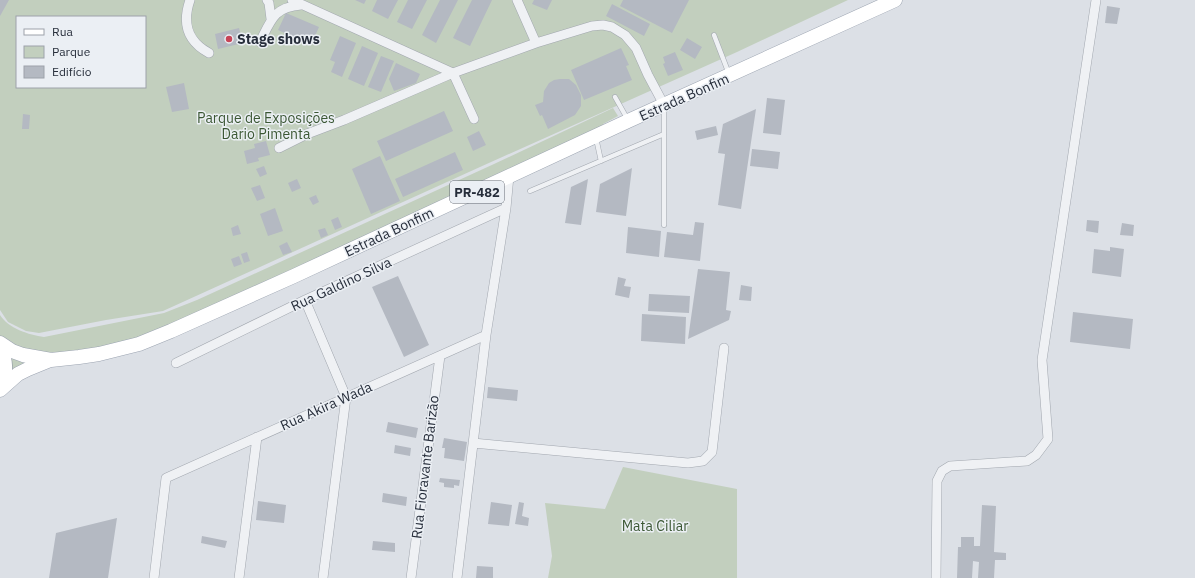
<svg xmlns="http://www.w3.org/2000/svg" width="1195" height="578" font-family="'IBM Plex Sans',sans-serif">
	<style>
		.green { fill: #c2cfbe; fill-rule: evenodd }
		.building { fill: #b4b9c2 }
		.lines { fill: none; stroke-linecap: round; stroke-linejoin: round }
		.lane-casing { stroke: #a2a7af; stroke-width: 5.5 }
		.street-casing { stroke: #a2a7af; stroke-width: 10 }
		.primary-casing { stroke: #9ca4b1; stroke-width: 15 }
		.highway-casing { stroke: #848d9c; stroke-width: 17 }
		.lane { stroke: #eff1f4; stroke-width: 4.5 }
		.street { stroke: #eff1f4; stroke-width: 9 }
		.primary { stroke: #fff; stroke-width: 14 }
		.highway { stroke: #fff; stroke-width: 16 }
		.poi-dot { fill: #c84457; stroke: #ebeff4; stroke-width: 1.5 }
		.labels { text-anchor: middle; stroke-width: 3; stroke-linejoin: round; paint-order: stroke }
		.shield { fill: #ebeff4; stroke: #626872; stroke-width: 1 }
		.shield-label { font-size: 13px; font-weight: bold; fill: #272e3b }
		.poi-label { font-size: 14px; font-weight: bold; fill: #272e3b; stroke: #ebeff4; text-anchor: start }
		.street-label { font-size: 14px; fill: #272e3b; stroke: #ebeff4 }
		.park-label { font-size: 14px; fill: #3b5734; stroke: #ebeff4 }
	</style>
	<rect width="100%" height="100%" fill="#dce0e6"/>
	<path class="green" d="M 0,0 L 848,0 L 737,52 L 480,167 L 163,311 L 106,320 L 39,333 L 26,331 L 8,322 L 0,310 ZM 17,17 L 145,17 L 145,87 L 17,87 Z
		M 613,108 L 618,116 L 603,124 L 603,127 L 402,220 L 132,341 L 71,354 L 25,352 L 0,337 L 0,315 C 8,328 29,335 44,337 L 164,313 L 197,300 L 494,164 Z
		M 10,356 L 29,362 L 12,372 Z
		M 623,467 L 737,489 L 737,578 L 548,578 L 552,556 L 545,503 L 605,509 Z"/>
	<path class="building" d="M 0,0 L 9,0 L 0,16 Z
		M 355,0 L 366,0 L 364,4 Z
		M 377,0 L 398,0 L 388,19 L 372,11 Z
		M 408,0 L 427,0 L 412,29 L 397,22 Z
		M 440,0 L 458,0 L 436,43 L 422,35 Z
		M 472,0 L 492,0 L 470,46 L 453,38 Z
		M 534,0 L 552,0 L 547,10 L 532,4 Z
		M 623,0 L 689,0 L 672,33 L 620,6 Z
		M 612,4 L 650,24 L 644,36 L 606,16 Z
		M 1107,6 L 1120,8 L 1117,24 L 1105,23 Z
		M 286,13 L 319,27 L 311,45 L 278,30 Z
		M 239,28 L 243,43 L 218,49 L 215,34 Z
		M 340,36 L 356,43 L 342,77 L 331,72 L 335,62 L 330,60 Z
		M 687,38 L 702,47 L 695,59 L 680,50 Z
		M 362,46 L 378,53 L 364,86 L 348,79 Z
		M 621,48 L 629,65 L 626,66 L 632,80 L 584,100 L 571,70 Z
		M 675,52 L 683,70 L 668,76 L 663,64 L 665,63 L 663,57 Z
		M 381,56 L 394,61 L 381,92 L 368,87 Z
		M 396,63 L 420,74 L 416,83 L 394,91 L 389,79 Z
		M 560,79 L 569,79 L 576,85 L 581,95 L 581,106 L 575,115 L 548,129 L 542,115 L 540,116 L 535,105 L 543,102 L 544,91 L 549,83 L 554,80 Z
		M 184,83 L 189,109 L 172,112 L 166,87 Z
		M 767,98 L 785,100 L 781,135 L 763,133 Z
		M 756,109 L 741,209 L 718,205 L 725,154 L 718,153 L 723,124 Z
		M 444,111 L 453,131 L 386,161 L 377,141 Z
		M 23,114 L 30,115 L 29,129 L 22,129 Z
		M 716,126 L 718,135 L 697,140 L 695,131 Z
		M 479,131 L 486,145 L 473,151 L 467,137 Z
		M 266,141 L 270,155 L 258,158 L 259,161 L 247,164 L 244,151 L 255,148 L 254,144 Z
		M 752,149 L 780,152 L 778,169 L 750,166 Z
		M 455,152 L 463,170 L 403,197 L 395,179 Z
		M 380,156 L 400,201 L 371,214 L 352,169 Z
		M 264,166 L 267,174 L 260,177 L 256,169 Z
		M 632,168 L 626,216 L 596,212 L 600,184 Z
		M 297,179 L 301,188 L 292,192 L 288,183 Z
		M 588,179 L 581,225 L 565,223 L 571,187 Z
		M 260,185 L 265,198 L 257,201 L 251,188 Z
		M 316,195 L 319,202 L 313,205 L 309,198 Z
		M 275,208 L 283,231 L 268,236 L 260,214 Z
		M 338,217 L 342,227 L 335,230 L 331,220 Z
		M 1087,220 L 1099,221 L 1098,233 L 1086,231 Z
		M 695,222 L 704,223 L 700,261 L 664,257 L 667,232 L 693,235 Z
		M 1122,223 L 1134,225 L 1133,236 L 1120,235 Z
		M 238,225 L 241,234 L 233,236 L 231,228 Z
		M 628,227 L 661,231 L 659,257 L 626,253 Z
		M 325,228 L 328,235 L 321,238 L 318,230 Z
		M 287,242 L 292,252 L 283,255 L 279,246 Z
		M 1110,247 L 1124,249 L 1121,277 L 1092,273 L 1094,249 L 1110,251 Z
		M 247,252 L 250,261 L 244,263 L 241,254 Z
		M 239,256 L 242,264 L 234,267 L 231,259 Z
		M 698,269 L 730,272 L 726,310 L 731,311 L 729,320 L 688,339 Z
		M 398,276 L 429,345 L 404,357 L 372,287 Z
		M 618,277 L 626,279 L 624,286 L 631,287 L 629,298 L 615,295 Z
		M 741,285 L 752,287 L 751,301 L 739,300 Z
		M 649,294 L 690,296 L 689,313 L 648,311 Z
		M 1073,312 L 1133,319 L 1130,349 L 1070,342 Z
		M 642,314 L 686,317 L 685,344 L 641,341 Z
		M 488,387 L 518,390 L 517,401 L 487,398 Z
		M 388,422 L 418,428 L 416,438 L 386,432 Z
		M 444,438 L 467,442 L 464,461 L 444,458 L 445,448 L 442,448 Z
		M 395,445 L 411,448 L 410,456 L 394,453 Z
		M 440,478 L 460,480 L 459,486 L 454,485 L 454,488 L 444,487 L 444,483 L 439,482 Z
		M 383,493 L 407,497 L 406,506 L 382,502 Z
		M 258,501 L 286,505 L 284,523 L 256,520 Z
		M 491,502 L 512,505 L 509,526 L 488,524 Z
		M 519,502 L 524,503 L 522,516 L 529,518 L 528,526 L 515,524 Z
		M 982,505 L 996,506 L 994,552 L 1006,553 L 1006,560 L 995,560 L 994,578 L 978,578 L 979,562 L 973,561 L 972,578 L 957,578 L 958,547 L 961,547 L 961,537 L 974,537 L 974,546 L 980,546 Z
		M 117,518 L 108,578 L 49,578 L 56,533 Z
		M 202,536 L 227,541 L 225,548 L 201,543 Z
		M 373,541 L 395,543 L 395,552 L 372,550 Z
		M 477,566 L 493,567 L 493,578 L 476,578 Z"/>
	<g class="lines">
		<g class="lane-casing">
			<path id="lane" d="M 714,35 L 729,74
				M 615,97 L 628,120
				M 664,107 L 664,225
				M 596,138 L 601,161
				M 530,191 L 664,134"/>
		</g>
		<g class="street-casing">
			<path id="street" d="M 190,0 C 182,23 187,41 209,53
				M 267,0 L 269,3 L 271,19
				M 292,0 L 453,73 L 536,43 L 592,26 L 603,25 L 612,27 L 620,32 L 625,35 L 636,48 L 648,75 L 664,105
				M 517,0 L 536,43
				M 260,42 C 271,20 274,7 301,5
				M 279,148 L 307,134 L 344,120 L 453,73 L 474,119
				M 305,300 L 346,397 L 323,578
				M 176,363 L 305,300 L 506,208
				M 473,443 L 688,463 L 703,461 L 712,452 L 724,348
				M 154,578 L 166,478 L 486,335
				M 239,578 L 257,437
				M 411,578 L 440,356
				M 457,578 L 486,335 L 506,208 L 509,176
				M 936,578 L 937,481 L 942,471 L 950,466 L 1027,461 L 1036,455 L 1048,439 L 1042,360 L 1096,0"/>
		</g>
		<g class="primary-casing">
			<path id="primary" d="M 0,343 L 12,351 L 23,355 L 51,360 L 79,357 L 99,354 L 139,344 L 171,331 L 294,276 L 628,121 L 895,0
				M 0,390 L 18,374 L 28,369 L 50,360"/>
		</g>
		<g class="highway-casing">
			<path id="highway" d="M 0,348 C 5,360 6,374 0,385"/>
		</g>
		<use href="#lane" class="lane"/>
		<use href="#street" class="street"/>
		<use href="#primary" class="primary"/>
		<use href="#highway" class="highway"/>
	</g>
	<circle class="poi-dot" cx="229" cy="39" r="4"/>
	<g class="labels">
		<rect class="shield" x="450" y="181" width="54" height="22" rx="3"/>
		<g class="shield-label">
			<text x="477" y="197">PR-482</text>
		</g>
		<g class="poi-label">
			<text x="237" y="44">Stage shows</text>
		</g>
		<g class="street-label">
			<text transform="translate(684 97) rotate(-24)" y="5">Estrada Bonfim</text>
			<text transform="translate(389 232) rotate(-25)" y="5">Estrada Bonfim</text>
			<text transform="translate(341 284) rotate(-25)" y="5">Rua Galdino Silva</text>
			<text transform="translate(326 406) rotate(-24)" y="5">Rua Akira Wada</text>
			<text transform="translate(425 467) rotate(-83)" y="5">Rua Fioravante Barizão</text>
		</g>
		<g class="park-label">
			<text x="266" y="123">Parque de Exposições<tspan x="266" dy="16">Dario Pimenta</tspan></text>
			<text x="655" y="531">Mata Ciliar</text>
		</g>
	</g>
	<rect x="16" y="16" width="130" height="72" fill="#ebeff4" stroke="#9da2aa"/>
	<rect x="24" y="29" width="20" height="6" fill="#ffffff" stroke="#9da2aa"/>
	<text x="52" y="36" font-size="12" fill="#272e3b">Rua</text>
	<rect x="24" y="46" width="20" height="12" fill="#c2cfbe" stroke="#9da2aa"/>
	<text x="52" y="56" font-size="12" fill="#272e3b">Parque</text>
	<rect x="24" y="66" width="20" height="12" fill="#b4b9c2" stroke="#9da2aa"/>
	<text x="52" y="76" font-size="12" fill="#272e3b">Edifício</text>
</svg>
